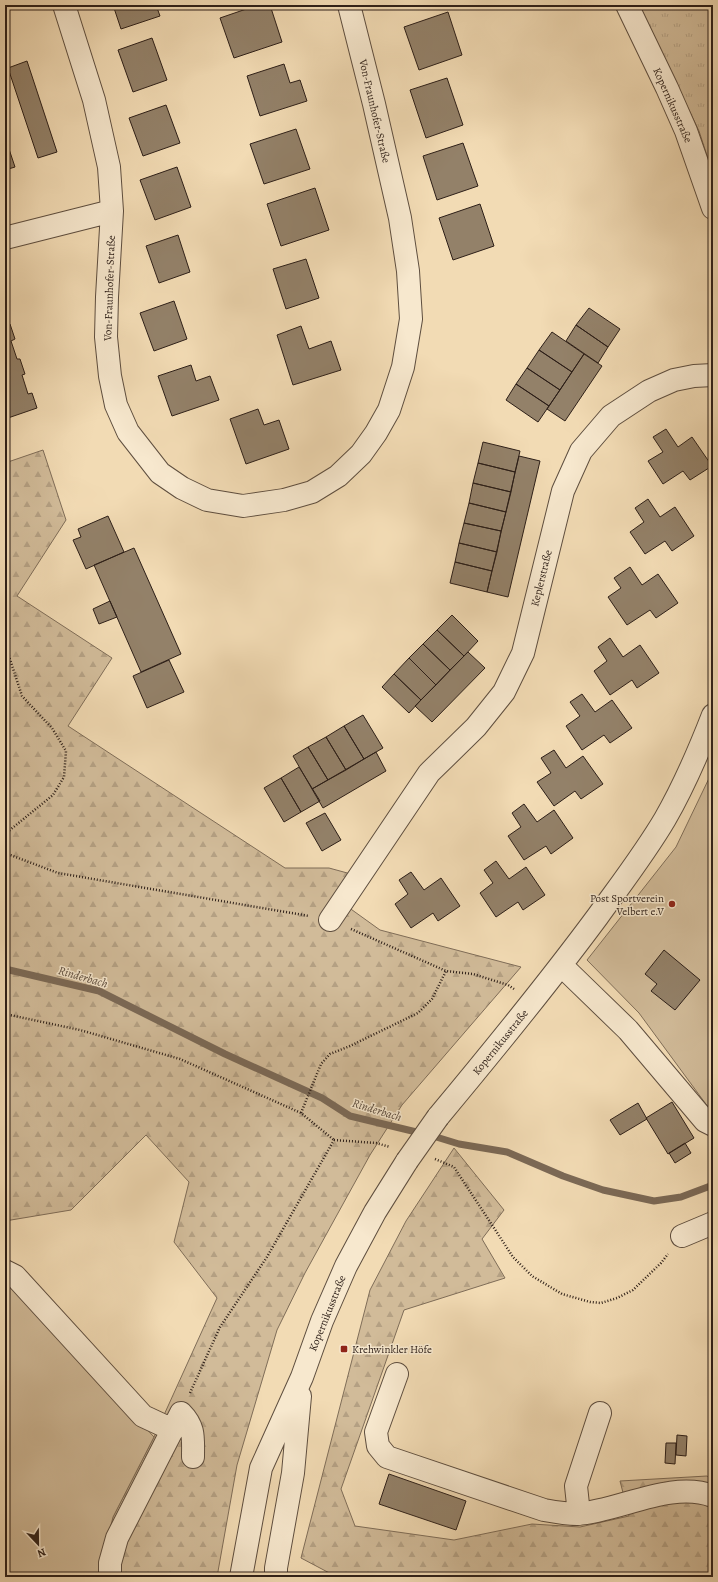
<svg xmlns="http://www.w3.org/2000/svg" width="718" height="1582" font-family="Alegreya,serif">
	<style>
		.grass { fill: url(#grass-tufts); stroke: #7f6d58 }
		.forest { fill: url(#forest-firs); stroke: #7f6d58 }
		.garden { fill: #d1bb99; stroke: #7f6d58 }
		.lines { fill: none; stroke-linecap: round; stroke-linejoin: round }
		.stream { stroke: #7b6956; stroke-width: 7 }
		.building { fill: #938169; stroke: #2d1f18 }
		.minor-casing { stroke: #5e4e3f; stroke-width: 24 }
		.path { stroke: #2d1f18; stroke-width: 2.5; stroke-dasharray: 1 2; stroke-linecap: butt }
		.minor { stroke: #f7e8ce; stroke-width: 22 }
		.minor-bridge-casing { stroke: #5e4e3f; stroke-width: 24; stroke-linecap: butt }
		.minor-bridge { stroke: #f7e8ce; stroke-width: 22 }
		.poi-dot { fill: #8f2418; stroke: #f7e8ce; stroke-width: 1.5 }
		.labels { text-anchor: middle; stroke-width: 3; stroke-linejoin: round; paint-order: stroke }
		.street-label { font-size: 11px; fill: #2d1f18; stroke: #f7e8ce }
		.poi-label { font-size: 11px; fill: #2d1f18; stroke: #f7e8ce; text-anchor: end }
		.water-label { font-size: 12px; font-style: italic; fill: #5a4a3c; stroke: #f7e8ce }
	</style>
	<defs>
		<pattern id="grass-tufts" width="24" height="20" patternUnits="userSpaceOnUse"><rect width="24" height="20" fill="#d1bb99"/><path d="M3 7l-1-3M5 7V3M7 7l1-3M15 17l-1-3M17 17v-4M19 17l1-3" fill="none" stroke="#b4a083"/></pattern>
		<pattern id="forest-firs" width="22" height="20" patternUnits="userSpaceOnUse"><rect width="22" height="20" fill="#d1bb99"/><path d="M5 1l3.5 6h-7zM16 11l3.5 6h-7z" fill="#b4a083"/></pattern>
	</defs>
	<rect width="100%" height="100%" fill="#f2dbb4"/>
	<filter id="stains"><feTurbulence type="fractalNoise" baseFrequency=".005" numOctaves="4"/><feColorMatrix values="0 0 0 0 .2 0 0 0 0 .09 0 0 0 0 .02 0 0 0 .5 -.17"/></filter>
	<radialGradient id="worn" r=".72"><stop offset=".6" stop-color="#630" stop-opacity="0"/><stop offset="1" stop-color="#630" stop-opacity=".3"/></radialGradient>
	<path class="grass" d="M 639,5 L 713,5 L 713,174 L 699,131 Z"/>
	<path class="forest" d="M 43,450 L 66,520 L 17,596 L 112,658 L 68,726 L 285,868 L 329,868 L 351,874 L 348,907 L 380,930 L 521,967 L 402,1105 L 370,1155 L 305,1273 L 277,1330 L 237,1465 L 217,1577 L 98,1577 L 113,1517 L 154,1437 L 217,1298 L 174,1242 L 189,1182 L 146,1135 L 71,1210 L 5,1221 L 5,463 Z
		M 454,1148 L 504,1210 L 482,1239 L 505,1278 L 404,1310 L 341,1489 L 355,1526 L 454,1540 L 532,1524 L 580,1527 L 629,1516 L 620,1481 L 707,1476 L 713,1480 L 713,1577 L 337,1577 L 301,1558 L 370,1290 L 406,1221 Z"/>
	<path class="garden" d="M 713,770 L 713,1112 L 711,1111 L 639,1013 L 587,960 L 676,847 Z
		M 5,1280 L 10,1282 L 154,1437 L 113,1517 L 98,1577 L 5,1577 Z"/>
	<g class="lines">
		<path class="stream" d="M 5,969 L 99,991 L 225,1054 L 322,1098 L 350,1116 L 433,1136 L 459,1144 L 507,1152 L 563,1176 L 603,1190 L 654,1201 L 681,1197 L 713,1185"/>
	</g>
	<path class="building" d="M 113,5 L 156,5 L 160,16 L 121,29 Z
		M 258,5 L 270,5 L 282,42 L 234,58 L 220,18 Z
		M 448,12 L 462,55 L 419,70 L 404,27 Z
		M 152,38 L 167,80 L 133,92 L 118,50 Z
		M 27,61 L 57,152 L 38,158 L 8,68 Z
		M 284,64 L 290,83 L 300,80 L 307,101 L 260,116 L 247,76 Z
		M 447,78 L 463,125 L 426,138 L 410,90 Z
		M 166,105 L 180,143 L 143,156 L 129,118 Z
		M 296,129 L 310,169 L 264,184 L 250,144 Z
		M 5,137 L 15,167 L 5,170 Z
		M 463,143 L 478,186 L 437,200 L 423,156 Z
		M 177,167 L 191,207 L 155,220 L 140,180 Z
		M 315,188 L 329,230 L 281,246 L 267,204 Z
		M 480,204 L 494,246 L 453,260 L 439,218 Z
		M 178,235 L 190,272 L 159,283 L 146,246 Z
		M 306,259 L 319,298 L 286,309 L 273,269 Z
		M 174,301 L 187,339 L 154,351 L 140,313 Z
		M 589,308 L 620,329 L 608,347 L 576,325 Z
		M 10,324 L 15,339 L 11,341 L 17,359 L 20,359 L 25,374 L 22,375 L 28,394 L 32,393 L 37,408 L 5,419 L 5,325 Z
		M 576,325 L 608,347 L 598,363 L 566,341 Z
		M 301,326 L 309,349 L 331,341 L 341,370 L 293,385 L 277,335 Z
		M 552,332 L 584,354 L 572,372 L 539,350 Z
		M 539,350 L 572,372 L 560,390 L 527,368 Z
		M 584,354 L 602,366 L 565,421 L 547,409 Z
		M 191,365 L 196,381 L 210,376 L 219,400 L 172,416 L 158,376 Z
		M 527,368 L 560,390 L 549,406 L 516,384 Z
		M 516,384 L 549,406 L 538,422 L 506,400 Z
		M 258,409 L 264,425 L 279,420 L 289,449 L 246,464 L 230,419 Z
		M 666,429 L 678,447 L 692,437 L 712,466 L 690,480 L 683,471 L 663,484 L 648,461 L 663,452 L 653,437 Z
		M 483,442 L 520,451 L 515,472 L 478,463 Z
		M 519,456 L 540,461 L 508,597 L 487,592 Z
		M 478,463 L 515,472 L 511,492 L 473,483 Z
		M 473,483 L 511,492 L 506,512 L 469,503 Z
		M 648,499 L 660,517 L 675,507 L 694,536 L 672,551 L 665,541 L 645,554 L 630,532 L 644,522 L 635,508 Z
		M 469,503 L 506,512 L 501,531 L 464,523 Z
		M 108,516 L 124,552 L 86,569 L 73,540 L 81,537 L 78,529 Z
		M 464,523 L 501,531 L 497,552 L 459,543 Z
		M 459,543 L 497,552 L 492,571 L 455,562 Z
		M 134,548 L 181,654 L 141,672 L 94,565 Z
		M 455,562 L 492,571 L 487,592 L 450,583 Z
		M 630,567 L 642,585 L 658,574 L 678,603 L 656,618 L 650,610 L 627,625 L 608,597 L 621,588 L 614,578 Z
		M 110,601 L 117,617 L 99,624 L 93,609 Z
		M 452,615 L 478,641 L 464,656 L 437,630 Z
		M 437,630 L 464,656 L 450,670 L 423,644 Z
		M 610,638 L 623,657 L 640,645 L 659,673 L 637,688 L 632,680 L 610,695 L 594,671 L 607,661 L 598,647 Z
		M 423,644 L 450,670 L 436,685 L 409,658 Z
		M 468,652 L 485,668 L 432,722 L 415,706 Z
		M 409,658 L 436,685 L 421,700 L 394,674 Z
		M 169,660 L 184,692 L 147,708 L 133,676 Z
		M 394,674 L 421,700 L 409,713 L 382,687 Z
		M 582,694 L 595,712 L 612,700 L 632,728 L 610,743 L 604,735 L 582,750 L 566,726 L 580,716 L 570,702 Z
		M 363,715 L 383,748 L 364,759 L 344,726 Z
		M 344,726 L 364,759 L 346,770 L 326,737 Z
		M 326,737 L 346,770 L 328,780 L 308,747 Z
		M 308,747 L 328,780 L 312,789 L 293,756 Z
		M 554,750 L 566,768 L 583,756 L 603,784 L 581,799 L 575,791 L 554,806 L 537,782 L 551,773 L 541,758 Z
		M 376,752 L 386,771 L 323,808 L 312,789 Z
		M 299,767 L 320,801 L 301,812 L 281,778 Z
		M 281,778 L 301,812 L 284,822 L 264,788 Z
		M 524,804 L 537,822 L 554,810 L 573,838 L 551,854 L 546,846 L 524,860 L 508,836 L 521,827 L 512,813 Z
		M 325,813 L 341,840 L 322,851 L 306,823 Z
		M 496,861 L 509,879 L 526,867 L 545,895 L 523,910 L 518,902 L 496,917 L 480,893 L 493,883 L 484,870 Z
		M 411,872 L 424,890 L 441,878 L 460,906 L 438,921 L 433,913 L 411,928 L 395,904 L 408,894 L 399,880 Z
		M 664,950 L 700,980 L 675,1010 L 651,991 L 657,984 L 645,974 Z
		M 672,1102 L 694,1138 L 668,1154 L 646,1118 Z
		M 638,1103 L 647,1119 L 620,1135 L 610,1120 Z
		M 685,1143 L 691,1153 L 675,1163 L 669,1153 Z
		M 677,1435 L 687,1436 L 686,1456 L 676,1455 Z
		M 666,1443 L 676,1443 L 675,1464 L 665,1463 Z
		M 389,1474 L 466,1501 L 456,1530 L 379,1504 Z"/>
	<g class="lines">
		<g class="minor-casing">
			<path id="minor" d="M 64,5 L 94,100 L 109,167 L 112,211 L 107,297 L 106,337 L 110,376 L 116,405 L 128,432 L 160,473 L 182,488 L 207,500 L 243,506 L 284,500 L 312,492 L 338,476 L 361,454 L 376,433 L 389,410 L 403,367 L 411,319 L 408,271 L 400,218 L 374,104 L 349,5
				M 627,5 L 667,88 L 686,131 L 713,208
				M 5,238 L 112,211
				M 330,920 L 429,773 L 476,727 L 504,692 L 523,653 L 563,491 L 581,451 L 611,416 L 649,391 L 674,380 L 694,376 L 713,375
				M 562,966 L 628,1030 L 705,1121 L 713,1125
				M 438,1117 C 493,1051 547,985 598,916 C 621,884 645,853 665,819 C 684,786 699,751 713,715
				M 682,1236 L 713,1223
				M 5,1271 L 15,1276 L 143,1416 L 173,1430
				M 397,1374 L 376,1432 L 378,1446 L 387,1457 L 544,1510 C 555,1512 566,1514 577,1514 C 620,1511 671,1480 713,1496
				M 579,1514 L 576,1486 L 600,1413
				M 110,1577 L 110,1563 L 117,1538 L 181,1413 C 195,1427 193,1438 193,1457
				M 241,1577 L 261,1468 L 302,1377 L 322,1321 L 346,1266 L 375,1212 L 407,1161
				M 276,1577 L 276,1568 L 293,1473 L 300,1396"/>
		</g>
		<path class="path" d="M 5,644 L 22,696 L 52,728 L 66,751 L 64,777 L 53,795 L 5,834
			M 5,853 L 58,873 L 309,916
			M 351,929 L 446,971 L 473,974 L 508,985 L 514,989
			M 5,1014 L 80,1030 L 180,1059 L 301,1113 L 334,1140
			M 301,1113 L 321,1064 L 330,1054 L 350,1046 L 418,1013 L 432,999 L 446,971
			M 334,1140 L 376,1143 L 390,1147
			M 435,1159 L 454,1167 L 513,1257 L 532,1276 L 562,1294 L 590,1302 L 601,1303 L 617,1298 L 633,1290 L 661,1263 L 668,1254
			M 190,1393 L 220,1327 L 267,1257 L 334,1140"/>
		<use href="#minor" class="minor"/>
		<g class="minor-bridge-casing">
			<path id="minor-bridge" d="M 407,1161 L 438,1117"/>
		</g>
		<use href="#minor-bridge" class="minor-bridge"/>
	</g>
	<g class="poi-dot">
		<circle cx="672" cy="904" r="4"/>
		<rect x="340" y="1345" width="8" height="8" rx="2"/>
	</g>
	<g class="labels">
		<g class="street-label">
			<text transform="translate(673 105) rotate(66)" y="4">Kopernikusstraße</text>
			<text transform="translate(375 111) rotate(77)" y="4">Von-Fraunhofer-Straße</text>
			<text transform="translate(109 288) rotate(-88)" y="4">Von-Fraunhofer-Straße</text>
			<text transform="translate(541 578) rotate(-76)" y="4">Keplerstraße</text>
			<text transform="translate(500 1042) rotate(-51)" y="4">Kopernikusstraße</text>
			<text transform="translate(327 1313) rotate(-68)" y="4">Kopernikusstraße</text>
		</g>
		<g class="poi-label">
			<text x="664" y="902">Post Sportverein<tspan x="664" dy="13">Velbert e.V</tspan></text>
			<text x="352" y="1353" text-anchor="start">Krehwinkler Höfe</text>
		</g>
		<g class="water-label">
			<text transform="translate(83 977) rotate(16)" y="4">Rinderbach</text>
			<text transform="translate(377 1110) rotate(17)" y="4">Rinderbach</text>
		</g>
	</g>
	<rect width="718" height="1582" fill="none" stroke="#f2dbb4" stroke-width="20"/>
	<rect x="6" y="6" width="706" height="1570" fill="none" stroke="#2d1f18" stroke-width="2"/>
	<rect x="10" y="10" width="698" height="1562" fill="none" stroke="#2d1f18"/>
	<g transform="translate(38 1544) rotate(158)" stroke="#f7e8ce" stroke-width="3" paint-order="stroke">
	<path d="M0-3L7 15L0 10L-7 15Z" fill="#2d1f18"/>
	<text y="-6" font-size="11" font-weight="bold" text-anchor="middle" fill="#2d1f18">N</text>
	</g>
	<rect width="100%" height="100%" filter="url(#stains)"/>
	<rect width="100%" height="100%" fill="url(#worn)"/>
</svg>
